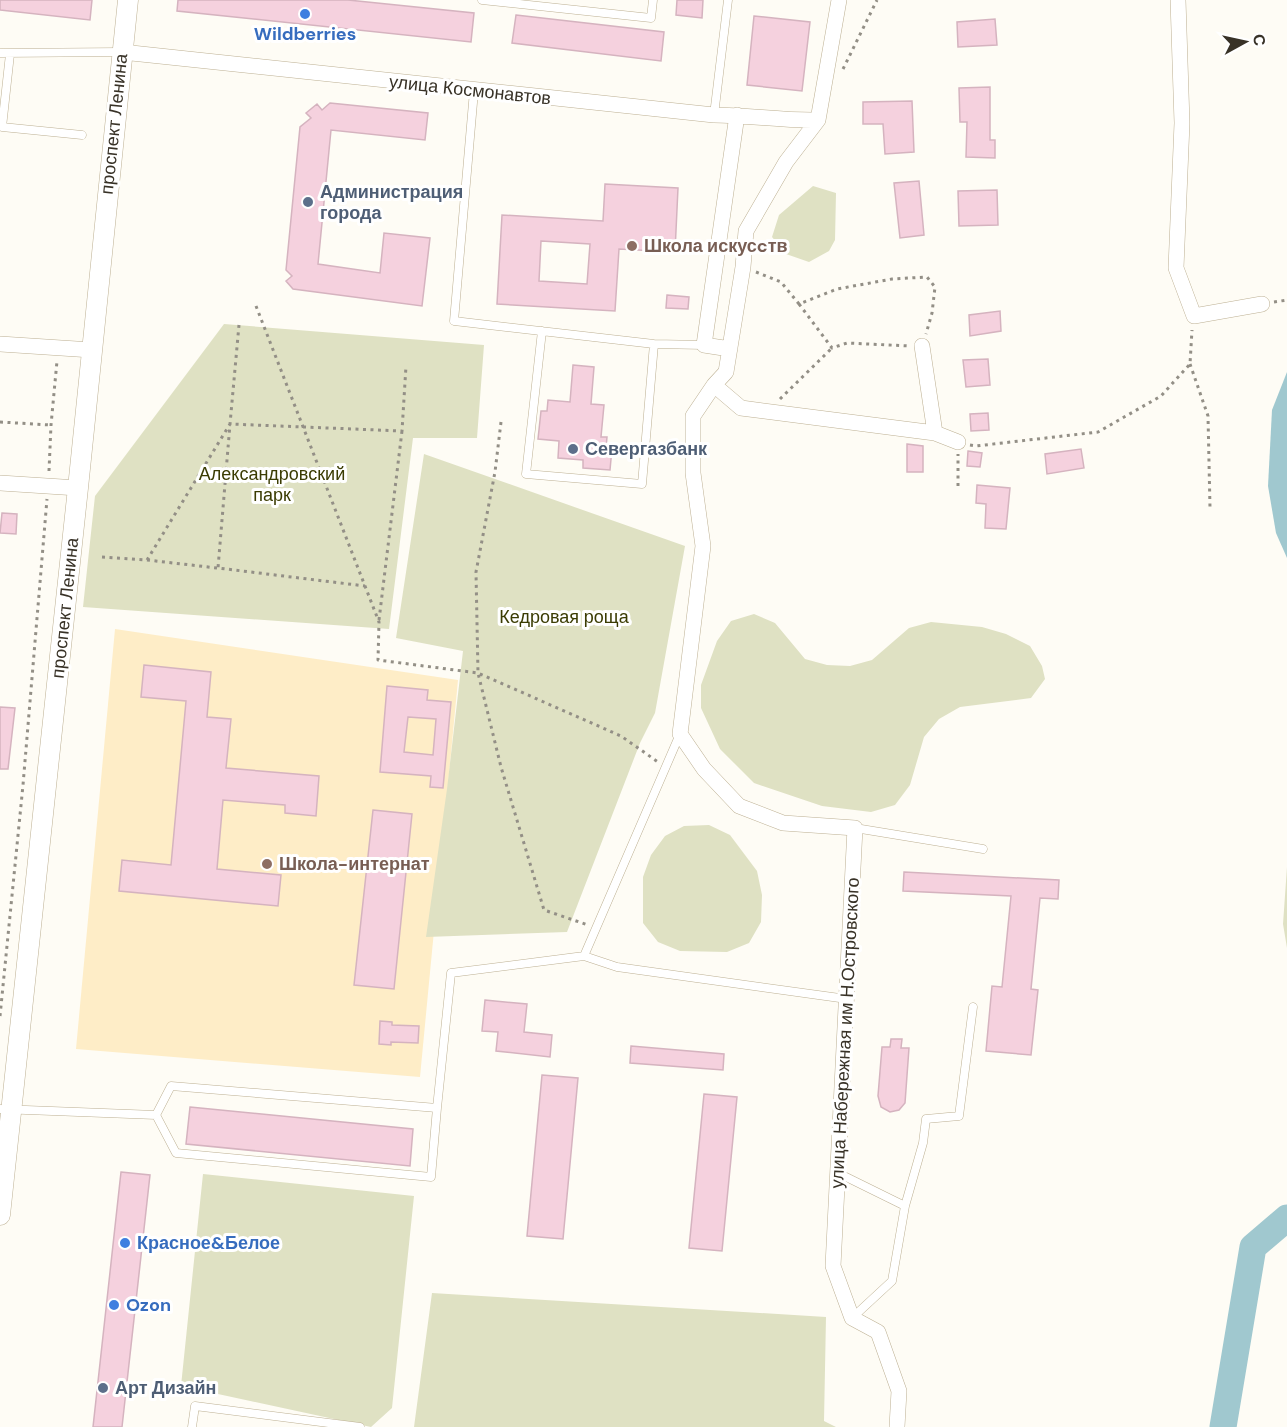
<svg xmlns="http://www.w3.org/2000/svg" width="1287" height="1427" font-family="'DM Sans',sans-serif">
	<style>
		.built { fill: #feedc7 }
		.green { fill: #dfe1c3 }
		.water { fill: #a0c8cf }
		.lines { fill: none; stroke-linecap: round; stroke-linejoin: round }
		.river { stroke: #a0c8cf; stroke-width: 27 }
		.building { fill: #f5d1de; stroke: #d5b3bf; stroke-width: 1.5; fill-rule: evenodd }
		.service-casing { stroke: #bdb093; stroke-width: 9 }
		.minor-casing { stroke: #bdb093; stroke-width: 16 }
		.tertiary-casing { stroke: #bdb093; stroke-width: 21 }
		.path { stroke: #938f86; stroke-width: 3; stroke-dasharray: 3 4.5; stroke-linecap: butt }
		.service { stroke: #fff; stroke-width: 8 }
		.minor { stroke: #fff; stroke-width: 15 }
		.tertiary { stroke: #fff; stroke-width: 20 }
		.shop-dot { fill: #3f7fe0; stroke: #fff; stroke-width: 2 }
		.service-dot { fill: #5c6f8a; stroke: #fff; stroke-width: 2 }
		.education-dot { fill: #8d6e63; stroke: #fff; stroke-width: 2 }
		.labels { text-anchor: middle; stroke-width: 6; stroke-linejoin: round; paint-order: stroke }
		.shop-label { font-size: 18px; font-weight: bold; fill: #366cbe; stroke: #fff; text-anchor: start }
		.street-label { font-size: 18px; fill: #383227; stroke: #fff }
		.service-label { font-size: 18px; font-weight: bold; fill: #4e5e75; stroke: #fff; text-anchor: start }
		.education-label { font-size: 18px; font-weight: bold; fill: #785e54; stroke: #fff; text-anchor: start }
		.park-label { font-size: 18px; fill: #3b3c03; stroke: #fff }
	</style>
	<rect width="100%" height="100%" fill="#fefcf5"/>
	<path class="built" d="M 115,629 L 458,680 L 420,1077 L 76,1049 Z"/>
	<path class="green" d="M 813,186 L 836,193 L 835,240 L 829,251 L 809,262 L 786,254 L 772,237 L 779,215 Z
		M 224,324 L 484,345 L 477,438 L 413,438 L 389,629 L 83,607 L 95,496 Z
		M 424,454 L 685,546 L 655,713 L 640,743 L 567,932 L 426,937 L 447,789 L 463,651 L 396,638 Z
		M 754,614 L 775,623 L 805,659 L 827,665 L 850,666 L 872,660 L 909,628 L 931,622 L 982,627 L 1006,634 L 1030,646 L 1042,666 L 1045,679 L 1031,698 L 960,707 L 939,719 L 924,737 L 910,785 L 895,805 L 871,812 L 822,806 L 754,783 L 720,749 L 701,708 L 701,685 L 717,641 L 731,621 Z
		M 709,825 L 730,835 L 757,871 L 762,895 L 761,922 L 749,943 L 727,952 L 680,951 L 658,942 L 643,923 L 643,877 L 651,855 L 665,836 L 684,826 Z
		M 1287,867 L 1287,948 L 1283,924 Z
		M 203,1174 L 414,1196 L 392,1408 L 371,1427 L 181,1386 Z
		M 432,1293 L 826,1317 L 824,1421 L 836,1427 L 414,1427 Z"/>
	<path class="water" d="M 1287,372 L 1287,558 L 1276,533 L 1268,486 L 1272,410 Z"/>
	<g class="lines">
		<path class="river" d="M 1223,1427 L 1253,1247 L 1287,1218"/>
	</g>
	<path class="building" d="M 0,0 L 92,0 L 90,20 L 0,10 Z
		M 178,0 L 348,0 L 474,13 L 471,42 L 177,11 Z
		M 677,0 L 703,0 L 702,18 L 676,15 Z
		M 516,15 L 664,32 L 661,61 L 512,43 Z
		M 754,16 L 810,22 L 802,91 L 747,85 Z
		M 995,19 L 997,45 L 958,47 L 957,22 Z
		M 990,87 L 990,140 L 995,140 L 995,158 L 966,157 L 967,122 L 960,122 L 959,88 Z
		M 912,101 L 914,152 L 885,154 L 883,124 L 863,124 L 863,102 Z
		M 330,103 L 428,113 L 425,140 L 331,130 L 318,264 L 380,273 L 384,233 L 430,238 L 422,306 L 293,289 L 286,281 L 292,276 L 286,270 L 300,127 L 311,118 L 306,113 L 317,104 L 322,110 Z
		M 919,181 L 924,235 L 900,238 L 894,183 Z
		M 605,184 L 678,188 L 675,252 L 619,249 L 615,311 L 497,304 L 502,215 L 603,221 ZM 541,241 L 590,244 L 587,284 L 539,281 Z
		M 997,190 L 998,225 L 959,226 L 958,191 Z
		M 667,295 L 689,297 L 688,309 L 666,308 Z
		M 1000,311 L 1001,331 L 970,336 L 969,315 Z
		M 988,359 L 990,385 L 966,387 L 963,360 Z
		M 573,365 L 594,367 L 591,404 L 604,405 L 601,437 L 607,437 L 606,448 L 612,448 L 610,470 L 583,468 L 583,460 L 558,458 L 559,441 L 538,439 L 541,411 L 547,411 L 548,400 L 570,402 Z
		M 988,413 L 989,430 L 971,431 L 970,414 Z
		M 907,444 L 923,446 L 923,472 L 907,472 Z
		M 1081,449 L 1084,468 L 1047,474 L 1045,454 Z
		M 968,451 L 982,453 L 980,467 L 967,466 Z
		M 977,485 L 1010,488 L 1006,529 L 985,528 L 986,504 L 976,503 Z
		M 2,513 L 17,514 L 16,534 L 0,533 Z
		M 144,665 L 211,672 L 207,717 L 231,719 L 226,768 L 319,776 L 316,816 L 285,813 L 285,805 L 223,800 L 217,869 L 281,875 L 278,906 L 119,891 L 122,860 L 171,865 L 186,701 L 141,697 Z
		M 387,686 L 428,690 L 427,700 L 451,702 L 443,788 L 430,787 L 431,776 L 380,772 ZM 408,717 L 436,719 L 433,755 L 404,752 Z
		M 0,707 L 15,708 L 8,769 L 0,769 Z
		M 373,810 L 412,814 L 394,989 L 354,985 Z
		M 904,872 L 1059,880 L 1058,899 L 1040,898 L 1031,989 L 1038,990 L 1031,1055 L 986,1051 L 992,986 L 1002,987 L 1011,896 L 903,891 Z
		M 485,1000 L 527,1004 L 524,1032 L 552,1035 L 550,1057 L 496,1051 L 498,1032 L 482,1031 Z
		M 380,1021 L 392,1022 L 392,1025 L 419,1026 L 418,1043 L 391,1042 L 391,1045 L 379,1044 Z
		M 891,1039 L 902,1039 L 901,1048 L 909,1048 L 905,1103 L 899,1110 L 890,1112 L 881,1107 L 878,1096 L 882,1047 L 890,1047 Z
		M 631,1046 L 724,1054 L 723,1070 L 630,1063 Z
		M 542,1075 L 578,1078 L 563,1239 L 527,1236 Z
		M 704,1094 L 737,1097 L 722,1251 L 689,1248 Z
		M 190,1107 L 413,1129 L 410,1166 L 186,1144 Z
		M 121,1172 L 150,1175 L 122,1427 L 93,1427 Z"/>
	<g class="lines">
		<g class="service-casing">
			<path id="service" d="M 482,0 L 651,18 L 653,0
				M 0,53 L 122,52
				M 10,54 L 2,127 L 82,135
				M 474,91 L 454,321 L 654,344 L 704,345
				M 714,115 L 728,0
				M 542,331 L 526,474 L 642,484 L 654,344
				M 855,828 L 983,849
				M 584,956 L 617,967 L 847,999
				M 437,1108 L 451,973 L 584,956 L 680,734
				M 0,1109 L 156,1115 L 176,1153 L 431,1177 L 437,1108 L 171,1086 L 156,1115
				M 838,1173 L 905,1206
				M 852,1318 L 892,1281 L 905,1206 L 923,1143 L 926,1119 L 959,1116 L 973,1007
				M 192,1427 L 195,1406 L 360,1427"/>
		</g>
		<g class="minor-casing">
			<path id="minor" d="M 839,0 L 818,120 L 786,162 L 746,231 L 743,267 L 726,372 L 714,385 L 693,416 L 693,473 L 703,546 L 680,734 L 704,769 L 739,806 L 783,823 L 855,828 L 833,1266 L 852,1318 L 878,1332 L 899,1391 L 897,1427
				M 1178,0 L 1182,123 L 1176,268 L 1194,316 L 1262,304
				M 122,52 L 714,115 C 749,115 783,121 818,120
				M 0,344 L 92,350
				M 922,346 L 935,433 L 958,442
				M 730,349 L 704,345 L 737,115
				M 714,385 L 741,408 L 935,433
				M 0,483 L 78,488"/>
		</g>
		<g class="tertiary-casing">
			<path id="tertiary" d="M 0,1215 L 78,488 L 128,0"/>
		</g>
		<path class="path" d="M 843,69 L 877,0
			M 756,272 L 781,282 L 799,304 L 837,289 L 892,279 L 927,277 L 935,287 L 932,313 L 926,334
			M 1274,302 L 1287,300
			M 799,304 L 832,348 L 847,343 L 910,346
			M 256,306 L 379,622 L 378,660 L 478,673 L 621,736 L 658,762
			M 239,325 L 230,424 L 402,431 L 406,366
			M 1190,364 L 1208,416 L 1210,508
			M 780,399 L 832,348
			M 0,422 L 51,425
			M 501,422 L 495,472 L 476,572 L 478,673 L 501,767 L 544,910 L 588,925
			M 970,445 L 976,446 L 1098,432 L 1161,396 L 1190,364 L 1192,330
			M 49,471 L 51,425 L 57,361
			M 958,486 L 958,454
			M 102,557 L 147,560 L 230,424 L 218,568 L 365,586
			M 147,560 L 217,568
			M 379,620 L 402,431
			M 0,1016 L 23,785 L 47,499"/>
		<use href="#service" class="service"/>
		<use href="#minor" class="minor"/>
		<use href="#tertiary" class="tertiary"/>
	</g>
	<g class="shop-dot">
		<circle cx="305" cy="14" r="6"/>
		<circle cx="125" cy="1243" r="6"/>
		<circle cx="114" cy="1305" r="6"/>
	</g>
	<g class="service-dot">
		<circle cx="308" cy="202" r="6"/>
		<circle cx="573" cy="449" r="6"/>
		<circle cx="103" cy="1388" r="6"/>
	</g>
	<g class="education-dot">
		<circle cx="632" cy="246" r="6"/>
		<circle cx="267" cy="864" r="6"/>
	</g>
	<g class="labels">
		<g class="shop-label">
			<text x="305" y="40" text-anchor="middle">Wildberries</text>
			<text x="137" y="1249">Красное&amp;Белое</text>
			<text x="126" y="1311">Ozon</text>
		</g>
		<g class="street-label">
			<text transform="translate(470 90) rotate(6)" y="6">улица Космонавтов</text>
			<text transform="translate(114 124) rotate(-84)" y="6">проспект Ленина</text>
			<text transform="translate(65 608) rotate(-84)" y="6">проспект Ленина</text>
			<text transform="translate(845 1033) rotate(-87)" y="6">улица Набережная им Н.Островского</text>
		</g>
		<g class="service-label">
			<text x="320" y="198">Администрация<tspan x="320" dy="21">города</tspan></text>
			<text x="585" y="455">Севергазбанк</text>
			<text x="115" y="1394">Арт Дизайн</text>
		</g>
		<g class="education-label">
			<text x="644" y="252">Школа искусcтв</text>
			<text x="279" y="870">Школа-интернат</text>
		</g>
		<g class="park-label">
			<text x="272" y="480">Александровский<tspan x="272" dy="21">парк</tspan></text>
			<text x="564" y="623">Кедровая роща</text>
		</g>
	</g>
	<g transform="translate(1245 42) rotate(82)" stroke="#ffffff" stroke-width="4.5" paint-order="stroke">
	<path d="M0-4.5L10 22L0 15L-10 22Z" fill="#383227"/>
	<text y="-9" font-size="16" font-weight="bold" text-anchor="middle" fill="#383227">С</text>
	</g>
</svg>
